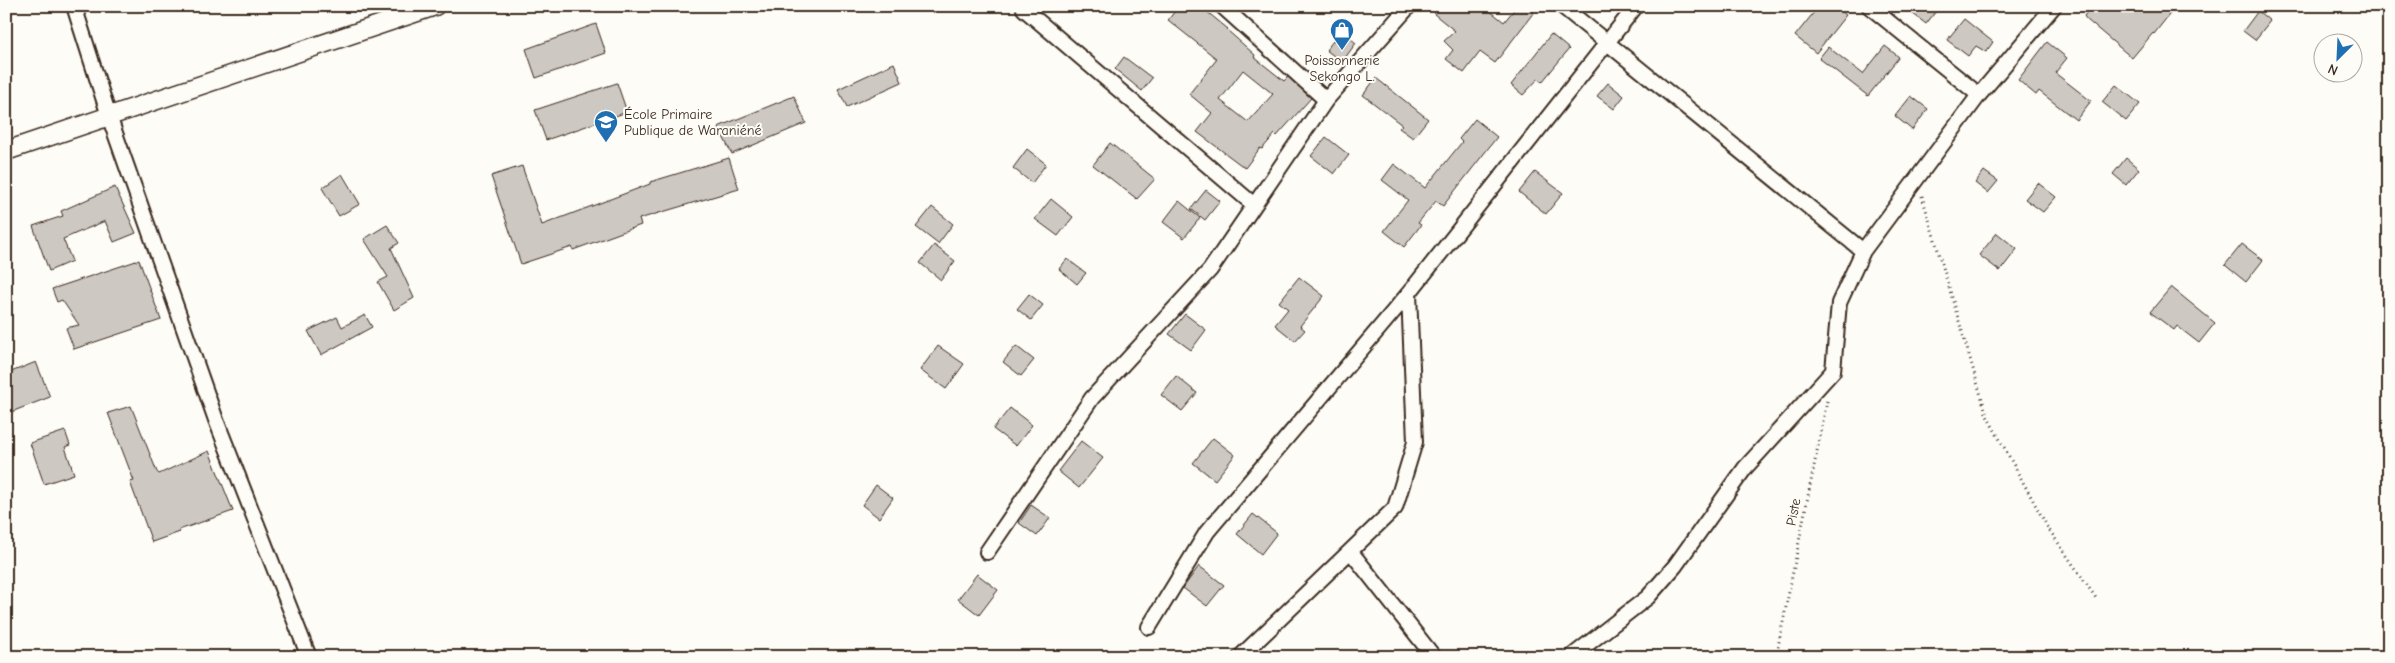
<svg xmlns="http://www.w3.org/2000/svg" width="2395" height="663" font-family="'Comic Neue',sans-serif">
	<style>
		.building { fill: #cdc8c2; stroke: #3b2a1e; fill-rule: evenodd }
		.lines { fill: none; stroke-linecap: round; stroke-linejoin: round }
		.minor-casing { stroke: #3b2a1e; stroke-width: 18 }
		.tertiary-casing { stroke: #3b2a1e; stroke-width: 21 }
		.path { stroke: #3b2a1e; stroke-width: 3; stroke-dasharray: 1 4; stroke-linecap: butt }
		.minor { stroke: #fdfcf7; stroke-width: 14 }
		.tertiary { stroke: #fdfcf7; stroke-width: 18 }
		.labels { text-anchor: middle; stroke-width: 4; stroke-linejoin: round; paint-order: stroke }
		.poi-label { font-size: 14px; fill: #3b2a1e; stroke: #fdfcf7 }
		.street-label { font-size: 14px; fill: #3b2a1e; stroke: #fdfcf7 }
	</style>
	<rect width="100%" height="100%" fill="#fdfcf7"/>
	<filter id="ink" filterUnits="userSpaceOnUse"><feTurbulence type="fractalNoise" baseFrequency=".02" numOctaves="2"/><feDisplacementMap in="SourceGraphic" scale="10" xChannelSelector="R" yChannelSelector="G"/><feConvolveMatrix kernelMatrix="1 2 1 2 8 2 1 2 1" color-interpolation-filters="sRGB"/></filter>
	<g filter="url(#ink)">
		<path class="building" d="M 1179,6 L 1200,6 L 1228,29 L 1227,30 L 1255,55 L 1254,57 L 1284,81 L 1288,77 L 1311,98 L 1277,136 L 1275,134 L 1262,149 L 1260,148 L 1245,168 L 1197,132 L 1212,113 L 1189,94 L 1217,59 L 1168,20 ZM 1243,70 L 1273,94 L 1248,122 L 1220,100 Z
			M 1440,6 L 1484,6 L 1504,22 L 1517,6 L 1527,6 L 1534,12 L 1495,63 L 1480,52 L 1464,73 L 1446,59 L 1453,50 L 1444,41 L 1455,31 L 1434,14 Z
			M 1819,6 L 1835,6 L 1846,15 L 1816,53 L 1795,36 Z
			M 1903,6 L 1940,6 L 1926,24 Z
			M 2092,6 L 2176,6 L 2154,34 L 2153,33 L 2132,58 L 2086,19 L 2084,16 Z
			M 2258,11 L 2270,21 L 2255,40 L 2243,31 Z
			M 1964,19 L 1993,42 L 1986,52 L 1976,46 L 1968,56 L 1947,40 Z
			M 596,24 L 606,53 L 536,78 L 526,49 Z
			M 1341,31 L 1356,43 L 1342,62 L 1326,50 Z
			M 1551,34 L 1569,49 L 1542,82 L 1538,79 L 1523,95 L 1511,85 Z
			M 2047,42 L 2067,58 L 2055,73 L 2091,101 L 2076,120 L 2039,91 L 2036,95 L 2018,80 Z
			M 1885,46 L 1899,57 L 1868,96 L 1819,58 L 1828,47 L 1863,74 Z
			M 1124,57 L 1152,78 L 1142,91 L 1115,69 Z
			M 894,63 L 902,82 L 847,107 L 838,89 Z
			M 1376,78 L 1428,119 L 1413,138 L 1399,128 L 1402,125 L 1363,95 Z
			M 617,83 L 627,112 L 546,140 L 535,110 Z
			M 1608,83 L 1624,96 L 1614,109 L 1597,96 Z
			M 2116,85 L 2140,104 L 2126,121 L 2102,102 Z
			M 794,96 L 806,123 L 732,154 L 718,127 Z
			M 1911,96 L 1928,109 L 1912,130 L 1895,116 Z
			M 1475,119 L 1497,137 L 1443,206 L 1436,201 L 1418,223 L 1421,225 L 1404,247 L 1384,231 L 1408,200 L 1382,180 L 1394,164 L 1425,188 L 1462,142 L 1459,139 Z
			M 1326,137 L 1349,155 L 1334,174 L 1311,156 Z
			M 1110,143 L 1155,179 L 1137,199 L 1093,165 Z
			M 1027,149 L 1046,164 L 1032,183 L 1013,168 Z
			M 729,158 L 739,189 L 639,219 L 641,225 L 573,250 L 572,247 L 521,264 L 491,176 L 522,166 L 542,225 L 650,184 L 650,182 Z
			M 2126,158 L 2139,169 L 2126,185 L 2113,174 Z
			M 1984,171 L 1998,181 L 1988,193 L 1975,183 Z
			M 1535,172 L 1563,193 L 1546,214 L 1519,192 Z
			M 342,174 L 360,204 L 339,216 L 322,188 Z
			M 2038,183 L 2056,197 L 2043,212 L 2025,199 Z
			M 115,187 L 136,233 L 114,242 L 105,221 L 63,239 L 72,261 L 49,271 L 33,226 L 63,216 L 61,211 Z
			M 1206,190 L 1220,201 L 1205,220 L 1191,209 Z
			M 1051,199 L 1073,217 L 1058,236 L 1035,219 Z
			M 1179,201 L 1200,218 L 1184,238 L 1163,222 Z
			M 932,207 L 953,224 L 938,244 L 916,227 Z
			M 387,225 L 399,243 L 391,248 L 414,298 L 394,310 L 378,282 L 388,277 L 364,239 Z
			M 1997,233 L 2017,249 L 2000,271 L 1979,255 Z
			M 2242,244 L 2263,260 L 2246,282 L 2225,265 Z
			M 934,245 L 955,261 L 941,280 L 920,263 Z
			M 1067,259 L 1086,273 L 1077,284 L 1059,269 Z
			M 139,260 L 161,320 L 74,349 L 66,328 L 79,325 L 62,300 L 57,302 L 52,289 Z
			M 1299,277 L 1324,296 L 1300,326 L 1305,330 L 1295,341 L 1275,325 L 1288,309 L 1279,302 Z
			M 2171,287 L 2215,323 L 2199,343 L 2177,326 L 2174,330 L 2150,312 Z
			M 1029,294 L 1043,305 L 1031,320 L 1017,309 Z
			M 1185,314 L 1206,330 L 1191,350 L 1169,334 Z
			M 365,315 L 372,327 L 321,355 L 308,331 L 337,317 L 342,327 Z
			M 938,346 L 964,364 L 946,389 L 920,370 Z
			M 1016,346 L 1034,360 L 1021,376 L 1003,362 Z
			M 36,362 L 50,397 L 6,414 L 6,374 Z
			M 1176,376 L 1197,393 L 1182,411 L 1161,395 Z
			M 131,406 L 157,472 L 159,474 L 209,451 L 233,511 L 179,530 L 180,532 L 152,542 L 130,482 L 134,481 L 108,413 Z
			M 1010,408 L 1032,425 L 1016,446 L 993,429 Z
			M 65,431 L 70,445 L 65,447 L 74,474 L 44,484 L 30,443 Z
			M 1213,438 L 1235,455 L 1215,480 L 1193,463 Z
			M 1081,441 L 1103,458 L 1079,488 L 1058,471 Z
			M 876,485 L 893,498 L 879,518 L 862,505 Z
			M 1031,505 L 1050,518 L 1037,536 L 1019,523 Z
			M 1253,514 L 1277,533 L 1261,554 L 1237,534 Z
			M 1199,566 L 1224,585 L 1207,606 L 1183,588 Z
			M 977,574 L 998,590 L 979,615 L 958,599 Z"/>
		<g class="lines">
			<g class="minor-casing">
				<path id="minor" d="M 74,6 L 109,116 L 216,420 L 309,657
					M 1222,6 L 1326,100
					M 1562,6 L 1863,251
					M 1869,6 L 1979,95
					M 1024,9 L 1254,205
					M 987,552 L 1092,398 L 1210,270 L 1326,100 L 1409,6
					M 1351,552 L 1434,657
					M 1149,627 L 1207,532 L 1409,293 L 1636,6
					M 1240,657 L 1395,508 L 1415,442 L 1409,293
					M 1571,657 L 1648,597 L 1675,566 L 1745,468 L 1833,371 L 1839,303 L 1863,251 L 1979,95 L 2054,6"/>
			</g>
			<g class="tertiary-casing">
				<path id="tertiary" d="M 6,151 L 435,6"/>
			</g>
			<path class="path" d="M 1922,196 L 1987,416 L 2048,528 L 2096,598
				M 1776,657 L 1827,401"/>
			<use href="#minor" class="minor"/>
			<use href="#tertiary" class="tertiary"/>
		</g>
	</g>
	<defs>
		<g id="shop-pin" transform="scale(1.25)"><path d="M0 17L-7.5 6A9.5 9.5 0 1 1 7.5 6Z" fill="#1f6fb2" stroke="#fdfcf7"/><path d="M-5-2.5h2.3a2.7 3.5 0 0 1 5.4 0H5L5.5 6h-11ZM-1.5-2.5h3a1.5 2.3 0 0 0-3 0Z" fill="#fff"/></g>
		<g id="school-pin" transform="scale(1.25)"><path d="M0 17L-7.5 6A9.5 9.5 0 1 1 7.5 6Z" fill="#1f6fb2" stroke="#fdfcf7"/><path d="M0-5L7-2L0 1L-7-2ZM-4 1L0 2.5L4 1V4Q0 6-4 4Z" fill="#fff"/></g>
	</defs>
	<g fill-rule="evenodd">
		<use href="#shop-pin" x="1342" y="30"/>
		<use href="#school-pin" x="606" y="122"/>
	</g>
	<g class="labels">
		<g class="poi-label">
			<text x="1342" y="65">Poissonnerie<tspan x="1342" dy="16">Sekongo L.</tspan></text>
			<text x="624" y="119" text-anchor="start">École Primaire<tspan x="624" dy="16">Publique de Waraniéné</tspan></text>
		</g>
		<g class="street-label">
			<text transform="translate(1793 512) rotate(-79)" y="5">Piste</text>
		</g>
	</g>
	<rect width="2395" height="663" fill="none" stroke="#fdfcf7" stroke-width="25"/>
	<rect x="12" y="12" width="2370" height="638" fill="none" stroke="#3b2a1e" stroke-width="2" filter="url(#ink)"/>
	<g transform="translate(2338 58) rotate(204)"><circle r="24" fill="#fdfcf7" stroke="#afa8a0"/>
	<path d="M0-4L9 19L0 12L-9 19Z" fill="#1f6fb2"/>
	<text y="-8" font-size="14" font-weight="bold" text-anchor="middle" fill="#3b2a1e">N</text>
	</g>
</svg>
